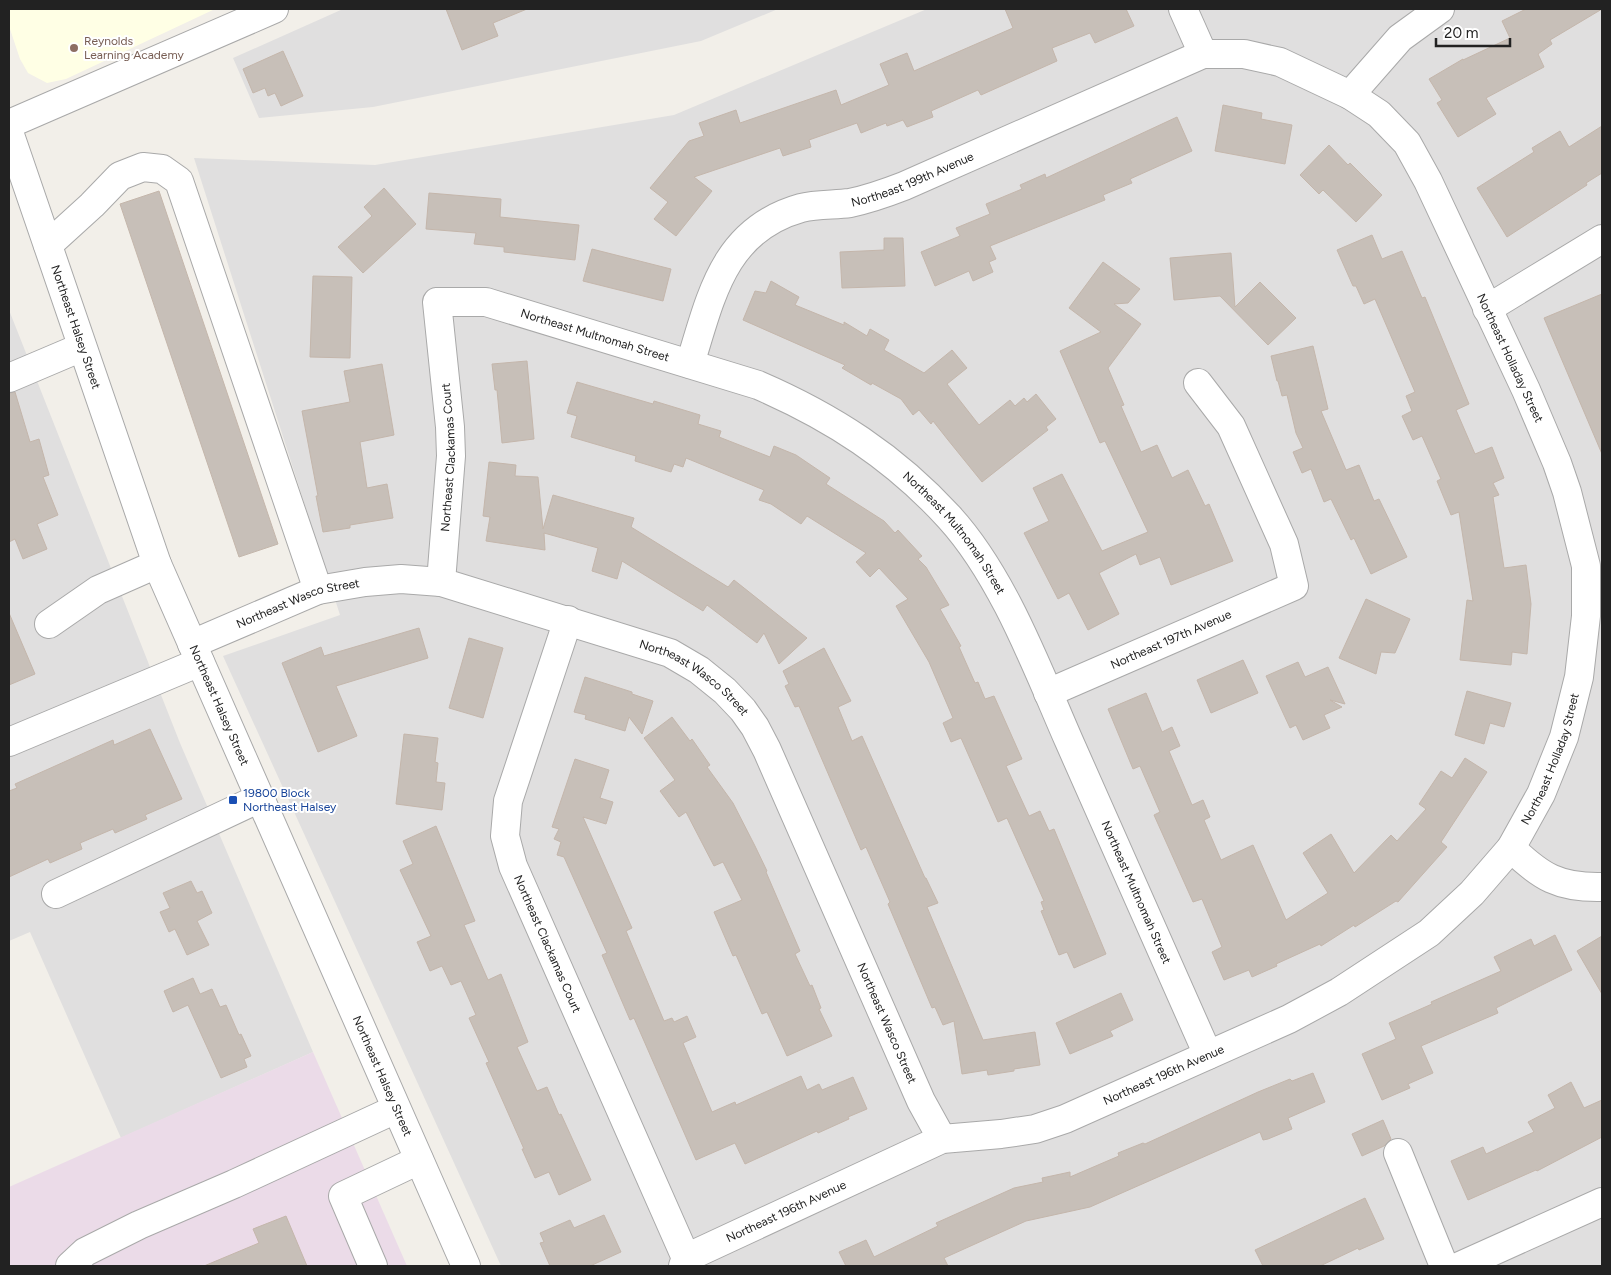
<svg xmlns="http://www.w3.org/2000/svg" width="1611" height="1275" font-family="Figtree,sans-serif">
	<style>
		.residential { fill: #e0dfdf }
		.industrial { fill: #ebdbe8 }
		.education { fill: #ffffe5 }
		.building { fill: #c7bfb8; stroke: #c4b6ab }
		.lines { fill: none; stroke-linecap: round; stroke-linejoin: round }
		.minor-casing { stroke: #a9a9a9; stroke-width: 30 }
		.minor { stroke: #fff; stroke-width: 28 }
		.education-dot { fill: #8d6e63; stroke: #fff; stroke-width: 2 }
		.transit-dot { fill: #1a4fb4; stroke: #fff; stroke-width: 2 }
		.labels { text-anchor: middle; stroke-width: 4; stroke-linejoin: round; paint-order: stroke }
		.education-label { font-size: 12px; fill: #785e54; stroke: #fff; text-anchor: start }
		.street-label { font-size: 12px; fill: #222; stroke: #fff }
		.transit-label { font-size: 12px; fill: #164399; stroke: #fff; text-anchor: start }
	</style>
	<rect width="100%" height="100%" fill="#f2efe9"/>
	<path class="residential" d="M 343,9 L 778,9 L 701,41 L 373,107 L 259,118 L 233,58 Z
		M 927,9 L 1602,9 L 1602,1266 L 501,1266 L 223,656 L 340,615 L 194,158 L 375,165 L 674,115 Z
		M 9,310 L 180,743 L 313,1052 L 121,1138 L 30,932 L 9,941 Z"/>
	<path class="industrial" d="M 313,1052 L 407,1266 L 9,1266 L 9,1187 Z"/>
	<path class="education" d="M 9,9 L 215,9 L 66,79 L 47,83 L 28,73 L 20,59 L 9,26 Z"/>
	<path class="building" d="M 446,9 L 527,9 L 493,23 L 498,36 L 462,50 Z
		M 1005,9 L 1126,9 L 1134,26 L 1095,43 L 1090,33 L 1052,48 L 1057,61 L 981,95 L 978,90 L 931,111 L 933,117 L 907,127 L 903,120 L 887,126 L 886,123 L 861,133 L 857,123 L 809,140 L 811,147 L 783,156 L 780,148 L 694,177 L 712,191 L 676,236 L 654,219 L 668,202 L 650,188 L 689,141 L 704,136 L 699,123 L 736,110 L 740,123 L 836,90 L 841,105 L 889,85 L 880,64 L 907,53 L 914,71 L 1013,28 Z
		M 1526,9 L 1602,9 L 1550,40 L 1552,44 L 1538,54 L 1544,67 L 1486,98 L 1496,114 L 1458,137 L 1437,103 L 1442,100 L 1429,79 L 1463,59 L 1463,60 L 1510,38 L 1502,21 Z
		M 283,51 L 303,96 L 281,106 L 275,93 L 268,96 L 265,88 L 253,93 L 243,69 Z
		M 1223,105 L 1262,113 L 1261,119 L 1292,125 L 1285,164 L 1215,151 Z
		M 1177,117 L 1192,151 L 1130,179 L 1132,183 L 1103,195 L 1105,200 L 990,246 L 996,259 L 989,262 L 993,272 L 973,281 L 969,271 L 935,286 L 921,252 L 960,236 L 956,228 L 990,214 L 986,204 L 1022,189 L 1020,185 L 1045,174 L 1046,178 Z
		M 1602,126 L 1602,173 L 1586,183 L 1587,185 L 1507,237 L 1477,188 L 1534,152 L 1532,148 L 1560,131 L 1569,147 Z
		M 1329,145 L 1348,165 L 1350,163 L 1382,195 L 1356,222 L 1323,190 L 1319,194 L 1300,175 Z
		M 384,188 L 416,224 L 363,273 L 338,247 L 372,216 L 364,207 Z
		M 159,191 L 278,544 L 239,557 L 120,204 Z
		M 429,193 L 501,199 L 500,217 L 579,225 L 575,260 L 504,252 L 504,247 L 474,244 L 476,233 L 426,229 Z
		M 1372,235 L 1382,259 L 1402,251 L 1422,298 L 1425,297 L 1469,404 L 1456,410 L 1475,454 L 1492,447 L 1504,478 L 1493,483 L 1499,495 L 1493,497 L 1504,568 L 1526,565 L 1531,604 L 1527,654 L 1512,652 L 1511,665 L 1460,660 L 1467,600 L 1473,601 L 1459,512 L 1451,515 L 1437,481 L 1441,479 L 1422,436 L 1413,440 L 1402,416 L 1412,411 L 1406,396 L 1415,392 L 1375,299 L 1364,304 L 1356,286 L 1353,286 L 1337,250 Z
		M 884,238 L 903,238 L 905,286 L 842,288 L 840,252 L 884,250 Z
		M 592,249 L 671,269 L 663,301 L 583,281 Z
		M 1231,253 L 1235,307 L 1260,282 L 1296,318 L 1268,345 L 1220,296 L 1174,300 L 1170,258 Z
		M 1103,262 L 1140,289 L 1128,303 L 1114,304 L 1141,324 L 1108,368 L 1124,405 L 1121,406 L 1141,452 L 1157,445 L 1172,478 L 1188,470 L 1205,506 L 1209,504 L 1233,561 L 1171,585 L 1160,557 L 1140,565 L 1136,554 L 1099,573 L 1119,614 L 1088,630 L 1069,593 L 1058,599 L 1024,533 L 1049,521 L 1033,488 L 1062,474 L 1102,551 L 1148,532 L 1105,441 L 1100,443 L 1060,351 L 1101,332 L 1069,308 Z
		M 313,276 L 352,277 L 350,358 L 310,357 Z
		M 771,281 L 799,297 L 795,305 L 844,325 L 844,322 L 867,336 L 870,329 L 889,340 L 884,350 L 924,373 L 952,350 L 967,368 L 947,384 L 979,425 L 1010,400 L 1015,406 L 1024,398 L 1027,402 L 1036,394 L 1056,419 L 1046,427 L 1048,430 L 982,482 L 948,440 L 933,421 L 931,424 L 919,410 L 913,415 L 901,399 L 872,383 L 871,385 L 842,368 L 845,365 L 743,320 L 755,291 L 766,293 Z
		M 1602,294 L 1602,454 L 1544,318 Z
		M 1313,346 L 1328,409 L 1321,411 L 1346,470 L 1359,465 L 1374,501 L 1379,499 L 1407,557 L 1371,574 L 1354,538 L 1351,540 L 1331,499 L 1324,502 L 1311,469 L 1302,473 L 1293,452 L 1303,448 L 1296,433 L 1287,395 L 1282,396 L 1278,381 L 1277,381 L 1271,356 Z
		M 527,361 L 534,439 L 502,443 L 497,390 L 495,390 L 492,364 Z
		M 382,364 L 394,435 L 360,442 L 367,488 L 387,484 L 393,518 L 350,525 L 350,528 L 323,532 L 316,496 L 318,496 L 302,411 L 350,402 L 344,371 Z
		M 577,382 L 653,404 L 654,401 L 700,415 L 698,424 L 721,431 L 719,437 L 770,457 L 774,446 L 796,455 L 830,478 L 826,484 L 884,521 L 895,533 L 898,530 L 922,556 L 918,559 L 926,567 L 949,605 L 940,609 L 961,646 L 959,647 L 975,683 L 978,682 L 985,699 L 994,696 L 1022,759 L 1006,766 L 1029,816 L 1040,811 L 1049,831 L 1054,829 L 1106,954 L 1074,968 L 1067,952 L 1059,955 L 1041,911 L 1044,910 L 1041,902 L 1044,901 L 1007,818 L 998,822 L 961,738 L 951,742 L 943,723 L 953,718 L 929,662 L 896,606 L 908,599 L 879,568 L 870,577 L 856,562 L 866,553 L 807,516 L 801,524 L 771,504 L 759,500 L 764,490 L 686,458 L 683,467 L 674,464 L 671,472 L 635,461 L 636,456 L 571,437 L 577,416 L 567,413 Z
		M 15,392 L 30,442 L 39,439 L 49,475 L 43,477 L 58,515 L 37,524 L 47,549 L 23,559 L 15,539 L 9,542 L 9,393 Z
		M 489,462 L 516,465 L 515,476 L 538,477 L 543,529 L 553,495 L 634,518 L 631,527 L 728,587 L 734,580 L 807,638 L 779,664 L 764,633 L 757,643 L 707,605 L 703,611 L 622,561 L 617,579 L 592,571 L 598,548 L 544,533 L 545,550 L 486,541 L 490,517 L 483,516 Z
		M 1366,599 L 1410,619 L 1395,653 L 1381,652 L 1376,674 L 1339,658 Z
		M 9,613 L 35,674 L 9,685 Z
		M 419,628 L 428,658 L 336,686 L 357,736 L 318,752 L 282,663 L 321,647 L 324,656 Z
		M 469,638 L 503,648 L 483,718 L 449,708 Z
		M 824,648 L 851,701 L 838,707 L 852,741 L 862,736 L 925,878 L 926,878 L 938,903 L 927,907 L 983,1040 L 1035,1032 L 1040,1065 L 1014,1069 L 1014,1071 L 988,1075 L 987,1070 L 962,1074 L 954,1021 L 943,1025 L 935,1007 L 932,1008 L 888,904 L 890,902 L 866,847 L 861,850 L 799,706 L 795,707 L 785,686 L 789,684 L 783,671 Z
		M 1243,660 L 1258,693 L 1211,713 L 1197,680 Z
		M 1298,662 L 1305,677 L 1328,667 L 1345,704 L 1330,700 L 1342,707 L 1324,715 L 1330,728 L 1303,740 L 1296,725 L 1290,728 L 1266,676 Z
		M 585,677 L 632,692 L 632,694 L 653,701 L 642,734 L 629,717 L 625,731 L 585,719 L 586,715 L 574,712 Z
		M 1467,691 L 1511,703 L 1504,727 L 1490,723 L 1484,744 L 1455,735 Z
		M 1146,693 L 1162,732 L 1172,727 L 1180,746 L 1169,751 L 1192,805 L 1203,800 L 1210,817 L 1204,820 L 1221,860 L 1253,845 L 1286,920 L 1328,893 L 1303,853 L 1331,834 L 1354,873 L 1391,835 L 1397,841 L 1426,809 L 1419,804 L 1441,771 L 1452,778 L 1465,758 L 1487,772 L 1441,842 L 1447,847 L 1398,902 L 1396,901 L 1355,927 L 1354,925 L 1321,946 L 1320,944 L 1276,964 L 1277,966 L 1252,977 L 1249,970 L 1224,980 L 1212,952 L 1222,947 L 1202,899 L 1193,902 L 1154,815 L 1160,812 L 1140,766 L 1133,769 L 1108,709 Z
		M 672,717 L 690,741 L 692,739 L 710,765 L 707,767 L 733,803 L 755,846 L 767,871 L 766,872 L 800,951 L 795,954 L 810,986 L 812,985 L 821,1008 L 819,1009 L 832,1036 L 787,1056 L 767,1012 L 762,1014 L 736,955 L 733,956 L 714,912 L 742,900 L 723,862 L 714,866 L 686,812 L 679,817 L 660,791 L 675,780 L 644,738 Z
		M 150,729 L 182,799 L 145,815 L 147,819 L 115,833 L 113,829 L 80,843 L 82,849 L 50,863 L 48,859 L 9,877 L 9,791 L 17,788 L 15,784 L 113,740 L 114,745 Z
		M 404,734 L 438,738 L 435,762 L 438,763 L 436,782 L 445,783 L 442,810 L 396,804 Z
		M 575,759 L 609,770 L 600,798 L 613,802 L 606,824 L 583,817 L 632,928 L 626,931 L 664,1021 L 672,1018 L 674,1022 L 687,1016 L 696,1037 L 683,1043 L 712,1112 L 735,1102 L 736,1105 L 801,1076 L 807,1090 L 819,1084 L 822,1090 L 853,1077 L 867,1109 L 848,1117 L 849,1119 L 818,1133 L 817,1131 L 745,1164 L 735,1143 L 696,1160 L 634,1018 L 630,1020 L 602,955 L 607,953 L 564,857 L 557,855 L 561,842 L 554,839 L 559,829 L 552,827 Z
		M 436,826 L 475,921 L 464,925 L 488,980 L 501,974 L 528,1042 L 517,1047 L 537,1091 L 547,1087 L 559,1115 L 561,1114 L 591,1180 L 559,1195 L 549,1172 L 535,1178 L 522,1149 L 524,1149 L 486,1063 L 489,1062 L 469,1018 L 476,1015 L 461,981 L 451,985 L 442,966 L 430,971 L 417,942 L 431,936 L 400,870 L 413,864 L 403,841 Z
		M 191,881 L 197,893 L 202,891 L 212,913 L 197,921 L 209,945 L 187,955 L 175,929 L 169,932 L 160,912 L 170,908 L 163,893 Z
		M 1555,935 L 1572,970 L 1496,1008 L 1498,1013 L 1421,1046 L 1433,1073 L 1408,1084 L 1410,1088 L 1382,1100 L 1362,1054 L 1396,1039 L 1389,1023 L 1432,1004 L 1431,1002 L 1501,971 L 1494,957 L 1531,939 L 1534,946 Z
		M 1602,936 L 1602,994 L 1577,951 Z
		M 193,978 L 200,994 L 212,989 L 220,1007 L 226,1005 L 239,1035 L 241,1034 L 251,1056 L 244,1059 L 247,1067 L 221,1078 L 188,1005 L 173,1012 L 164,991 Z
		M 1121,993 L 1133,1020 L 1110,1031 L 1113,1036 L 1070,1054 L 1056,1023 Z
		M 1313,1073 L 1325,1102 L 1288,1118 L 1292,1129 L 1268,1139 L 1263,1140 L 1260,1132 L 1090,1207 L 1026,1221 L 944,1258 L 948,1266 L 846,1266 L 839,1252 L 866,1240 L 874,1257 L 938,1226 L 936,1223 L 1014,1188 L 1043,1182 L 1042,1178 L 1070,1172 L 1070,1177 L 1119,1156 L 1118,1153 L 1143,1143 L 1145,1144 L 1258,1092 L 1290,1079 L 1292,1081 Z
		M 1571,1082 L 1584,1108 L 1602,1100 L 1602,1137 L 1537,1171 L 1536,1170 L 1468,1200 L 1451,1161 L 1483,1147 L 1486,1154 L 1534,1132 L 1528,1122 L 1555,1108 L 1548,1095 Z
		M 1383,1120 L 1391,1139 L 1384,1146 L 1362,1156 L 1352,1134 Z
		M 1365,1198 L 1384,1239 L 1359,1250 L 1358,1248 L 1320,1266 L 1263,1266 L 1255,1250 Z
		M 604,1215 L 621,1252 L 590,1266 L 550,1266 L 540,1243 L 544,1242 L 540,1233 L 570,1220 L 574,1228 Z
		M 286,1216 L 307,1266 L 204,1266 L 259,1243 L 253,1229 Z"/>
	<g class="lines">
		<g class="minor-casing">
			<g id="minor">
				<path d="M 1350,95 L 1400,38 L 1440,9"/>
				<path d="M 9,124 L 274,9"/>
				<path id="s1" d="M 9,132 L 157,564 L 466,1266"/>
				<path d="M 48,245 L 92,205 L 120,176 L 143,167 L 162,169 L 179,181 L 318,590"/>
				<path d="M 1487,309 L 1602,239"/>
				<path id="s2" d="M 690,364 C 711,297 723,230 801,208 C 816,204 834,205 850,203 C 869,199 886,193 904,186 L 1203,54"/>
				<path d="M 9,378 L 82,347"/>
				<path id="s3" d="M 441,582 L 451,456 L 450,427 L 437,302 L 486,302 L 758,385 C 832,417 894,457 949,517 C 1003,576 1037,668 1069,741 C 1116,846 1162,951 1208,1055"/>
				<path id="s4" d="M 568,620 L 508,801 L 505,836 L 513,866 L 686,1258"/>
				<path d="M 49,624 L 98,590 L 157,564"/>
				<path id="s5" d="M 192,644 L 318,590 L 365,582 L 401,579 L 441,582 L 670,653 L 699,670 L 725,691 L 743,710 L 755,727 L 767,750 L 921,1101 L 942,1139"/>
				<path id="s6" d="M 1048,693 L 1294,586 L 1284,544 L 1231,426 L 1198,383"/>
				<path d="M 9,742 L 200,662"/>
				<path d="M 1511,848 C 1541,877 1559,888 1602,887"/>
				<path d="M 56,894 L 260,798"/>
				<path d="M 1398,1153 L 1444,1266"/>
				<path d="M 70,1266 L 85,1252 L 139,1225 L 234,1184 L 396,1109"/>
				<path d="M 373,1266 L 343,1196 L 419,1160"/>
				<path id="s7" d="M 683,1266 L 686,1258 L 942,1139 L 1001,1134 L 1035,1129 L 1065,1119 L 1289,1019 L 1339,992 L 1429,933 L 1472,893 L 1511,848 L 1541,794 L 1564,737 L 1579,677 L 1586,616 L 1586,566 L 1567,492 L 1557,463 L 1526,390 L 1428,181 L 1407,143 L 1379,114 L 1350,95 L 1280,62 L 1244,54 L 1203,54 L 1183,9"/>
				<path d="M 1460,1266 L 1602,1202"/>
			</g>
		</g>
		<use href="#minor" class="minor"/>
	</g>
	<circle class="education-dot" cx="74" cy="48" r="5"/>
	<rect class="transit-dot" x="228" y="795" width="10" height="10" rx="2.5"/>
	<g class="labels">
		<g class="education-label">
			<text x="84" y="45">Reynolds<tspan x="84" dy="14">Learning Academy</tspan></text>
		</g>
		<g class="street-label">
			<text dy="4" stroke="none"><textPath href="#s2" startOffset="318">Northeast 199th Avenue</textPath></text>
			<text dy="4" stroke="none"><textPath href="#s1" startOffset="206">Northeast Halsey Street</textPath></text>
			<text dy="4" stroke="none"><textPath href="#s3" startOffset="444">Northeast Multnomah Street</textPath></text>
			<text transform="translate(1510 358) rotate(65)" y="4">Northeast Holladay Street</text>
			<text dy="4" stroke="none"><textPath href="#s3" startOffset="125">Northeast Clackamas Court</textPath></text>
			<text dy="4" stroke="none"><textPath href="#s3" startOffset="864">Northeast Multnomah Street</textPath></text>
			<text dy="4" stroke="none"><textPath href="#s5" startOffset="114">Northeast Wasco Street</textPath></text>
			<text dy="4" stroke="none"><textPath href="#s6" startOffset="134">Northeast 197th Avenue</textPath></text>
			<text dy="4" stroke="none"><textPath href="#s5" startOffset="534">Northeast Wasco Street</textPath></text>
			<text dy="4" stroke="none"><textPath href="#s1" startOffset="611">Northeast Halsey Street</textPath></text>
			<text dy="4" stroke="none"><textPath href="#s7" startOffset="1042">Northeast Holladay Street</textPath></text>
			<text dy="4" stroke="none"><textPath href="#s3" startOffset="1269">Northeast Multnomah Street</textPath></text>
			<text dy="4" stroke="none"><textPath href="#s4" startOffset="342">Northeast Clackamas Court</textPath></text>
			<text dy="4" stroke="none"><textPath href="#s5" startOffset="939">Northeast Wasco Street</textPath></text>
			<text dy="4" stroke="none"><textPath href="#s7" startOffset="524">Northeast 196th Avenue</textPath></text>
			<text dy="4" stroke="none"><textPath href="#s1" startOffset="1016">Northeast Halsey Street</textPath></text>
			<text dy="4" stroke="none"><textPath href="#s7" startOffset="119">Northeast 196th Avenue</textPath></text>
		</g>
		<g class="transit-label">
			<text x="243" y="797">19800 Block<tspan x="243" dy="14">Northeast Halsey</tspan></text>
		</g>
	</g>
	<rect width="1611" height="1275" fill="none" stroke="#222222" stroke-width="20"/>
	<path d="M1436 38v8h74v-8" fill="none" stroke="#222222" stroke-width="2.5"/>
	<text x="1444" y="38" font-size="15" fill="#222222" stroke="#ffffff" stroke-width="4" paint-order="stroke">20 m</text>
</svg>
